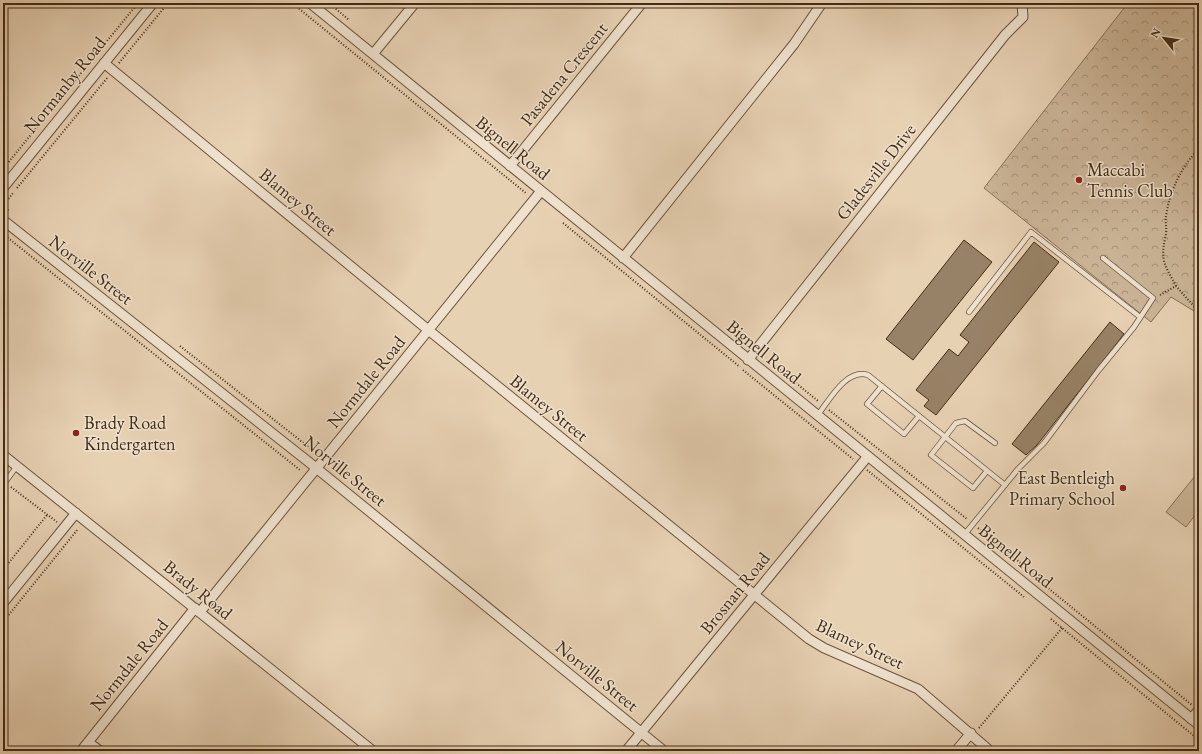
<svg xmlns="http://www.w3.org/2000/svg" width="1202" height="754" font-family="'EB Garamond',serif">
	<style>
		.grass { fill: #cbb598; stroke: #877056 }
		.forest { fill: url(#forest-crowns); stroke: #877056 }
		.building { fill: #988267; stroke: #432c15 }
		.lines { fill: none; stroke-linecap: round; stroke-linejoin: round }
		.lane-casing { stroke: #6c553c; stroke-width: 6 }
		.street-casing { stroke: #6c553c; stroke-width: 11 }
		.path { stroke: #432c15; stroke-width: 2; stroke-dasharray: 1 2; stroke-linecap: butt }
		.lane { stroke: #efe1ce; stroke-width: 4.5 }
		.street { stroke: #efe1ce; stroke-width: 9 }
		.poi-dot { fill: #8f2418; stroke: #efe1ce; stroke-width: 1.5 }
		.labels { text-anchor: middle; stroke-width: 3; stroke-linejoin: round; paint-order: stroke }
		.street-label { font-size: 18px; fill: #432c15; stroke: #efe1ce }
		.poi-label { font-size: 18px; fill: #432c15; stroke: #efe1ce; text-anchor: start }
	</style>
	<defs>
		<pattern id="forest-crowns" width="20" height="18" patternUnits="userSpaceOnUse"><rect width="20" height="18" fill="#cbb598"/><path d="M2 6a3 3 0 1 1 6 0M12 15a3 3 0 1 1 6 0" fill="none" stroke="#a6937b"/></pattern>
	</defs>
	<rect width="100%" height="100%" fill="#e7d1b3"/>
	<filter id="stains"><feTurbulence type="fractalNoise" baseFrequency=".005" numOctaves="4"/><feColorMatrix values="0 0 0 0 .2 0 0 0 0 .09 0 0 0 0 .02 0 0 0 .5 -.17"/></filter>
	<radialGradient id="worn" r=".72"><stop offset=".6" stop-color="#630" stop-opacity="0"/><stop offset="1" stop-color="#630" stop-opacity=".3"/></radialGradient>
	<path class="grass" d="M 1195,476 L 1199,479 L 1199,510 L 1186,527 L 1166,512 Z"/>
	<path class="forest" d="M 1128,3 L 1199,3 L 1199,314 L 1171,297 L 1151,322 L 984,188 Z"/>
	<path class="building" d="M 964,240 L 992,262 L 913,360 L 886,339 Z
		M 1034,242 L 1059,262 L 936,415 L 924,406 L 929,400 L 916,390 L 949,349 L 958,356 L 969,342 L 960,335 Z
		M 1110,322 L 1124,334 L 1037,445 L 1026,455 L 1012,444 Z"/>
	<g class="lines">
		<g class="lane-casing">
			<path id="lane" d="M 969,312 L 1031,232 L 1140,317
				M 882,386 L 867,404 L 904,434 L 919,416
				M 817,416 C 829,401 846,368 868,375 L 1005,485
				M 987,471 L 973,488 L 931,455 L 956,423 L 965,421 L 995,443
				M 3,485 L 17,466
				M 964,535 L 1018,469 L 1044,443 L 1098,371 L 1134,327 L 1153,298 L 1103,258"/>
		</g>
		<g class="street-casing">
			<path id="street" d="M 310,3 L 1199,725
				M 373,54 L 415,3
				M 104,63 L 421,324 L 809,639 L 824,648 L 918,689 L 990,751
				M 510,166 L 642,3
				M 3,188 L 153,3
				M 3,220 L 310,463 L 664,751
				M 623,258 L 794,44 L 822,3
				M 748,360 L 1005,35 L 1023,17 L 1022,3
				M 3,455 L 373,751
				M 3,603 L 76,513
				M 200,612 L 541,191
				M 1191,719 L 1199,710
				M 88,742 L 100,751
				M 81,751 L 195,608
				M 626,751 L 868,456
				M 956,751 L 971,733"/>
		</g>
		<path class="path" d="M 292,3 L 527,194
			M 329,3 L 349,20
			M 119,63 L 168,3
			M 3,169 L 138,3
			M 17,188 L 108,77
			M 3,206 L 9,211
			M 3,206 L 13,193
			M 563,223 L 740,367
			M 3,234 L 300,470
			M 1176,286 C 1172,278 1166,269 1164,261 C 1162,251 1164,244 1166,234 C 1167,228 1165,222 1166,216 C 1170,190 1181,168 1199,148
			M 1160,295 L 1176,286 L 1199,312
			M 180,346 L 315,452
			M 775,366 L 818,401
			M 743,370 L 853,459
			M 829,410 L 967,519
			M 867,470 L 1024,597
			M 11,487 L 57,522
			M 978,528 L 1034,574 L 1043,584 L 1192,705
			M 3,570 L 47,515
			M 1051,619 L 1199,740
			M 3,622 L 78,529
			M 979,728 L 1062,628"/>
		<use href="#lane" class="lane"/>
		<use href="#street" class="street"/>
	</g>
	<g class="poi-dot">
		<circle cx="1079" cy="180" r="4"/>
		<circle cx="76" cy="433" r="4"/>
		<circle cx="1123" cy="488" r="4"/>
	</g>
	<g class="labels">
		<g class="street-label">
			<text transform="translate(564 74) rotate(-51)" y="6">Pasadena Crescent</text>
			<text transform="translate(65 85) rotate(-51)" y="6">Normanby Road</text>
			<text transform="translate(513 148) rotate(39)" y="6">Bignell Road</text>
			<text transform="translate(876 172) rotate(-52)" y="6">Gladesville Drive</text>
			<text transform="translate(298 202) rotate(40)" y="6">Blamey Street</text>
			<text transform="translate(91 270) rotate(38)" y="6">Norville Street</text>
			<text transform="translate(764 352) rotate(39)" y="6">Bignell Road</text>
			<text transform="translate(366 382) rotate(-51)" y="6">Normdale Road</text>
			<text transform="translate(549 408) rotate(39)" y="6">Blamey Street</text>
			<text transform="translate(345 471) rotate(39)" y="6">Norville Street</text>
			<text transform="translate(1016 556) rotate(39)" y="6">Bignell Road</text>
			<text transform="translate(198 590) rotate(39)" y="6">Brady Road</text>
			<text transform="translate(735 593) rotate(-51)" y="6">Brosnan Road</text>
			<text transform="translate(860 644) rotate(25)" y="6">Blamey Street</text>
			<text transform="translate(129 665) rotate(-51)" y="6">Normdale Road</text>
			<text transform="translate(597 676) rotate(39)" y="6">Norville Street</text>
		</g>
		<g class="poi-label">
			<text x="1087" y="176">Maccabi<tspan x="1087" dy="21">Tennis Club</tspan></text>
			<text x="84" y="429">Brady Road<tspan x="84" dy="21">Kindergarten</tspan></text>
			<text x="1115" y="484" text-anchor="end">East Bentleigh<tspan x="1115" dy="21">Primary School</tspan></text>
		</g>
	</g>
	<rect width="1202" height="754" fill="none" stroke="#e7d1b3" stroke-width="16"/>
	<rect x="4" y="4" width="1194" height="746" fill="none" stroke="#432c15" stroke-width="2"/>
	<rect x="8" y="8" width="1186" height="738" fill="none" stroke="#432c15"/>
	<g transform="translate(1164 38) rotate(300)" stroke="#efe1ce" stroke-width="3" paint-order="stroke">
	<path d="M0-3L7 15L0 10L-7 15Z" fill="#432c15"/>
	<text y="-6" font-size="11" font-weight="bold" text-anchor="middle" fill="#432c15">N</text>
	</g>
	<rect width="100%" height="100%" filter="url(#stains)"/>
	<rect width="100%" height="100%" fill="url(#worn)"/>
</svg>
